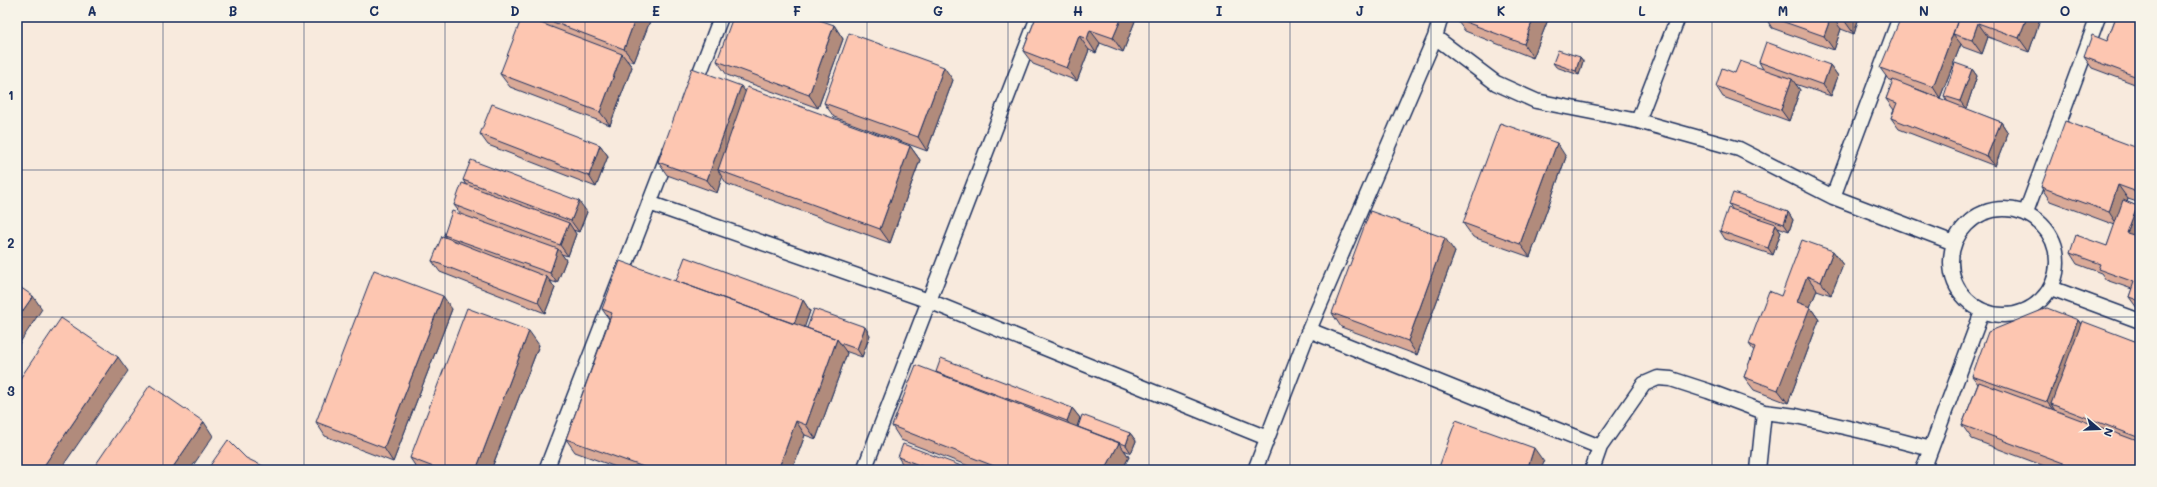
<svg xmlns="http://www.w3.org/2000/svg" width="2157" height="487" font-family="Mali,sans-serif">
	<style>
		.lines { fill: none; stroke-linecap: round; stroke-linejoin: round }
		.street-casing { stroke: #1b2f5e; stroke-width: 17 }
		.street { stroke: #f7f3e8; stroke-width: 14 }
		.wall { fill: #daaa98; stroke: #1b2f5e }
		.shaded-wall { fill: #b18b7c; stroke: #1b2f5e }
		.building { fill: #fdc6b1; stroke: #1b2f5e }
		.grid { fill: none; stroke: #1b2f5e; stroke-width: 1; stroke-opacity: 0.55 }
		.neatline { fill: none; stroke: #1b2f5e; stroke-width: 1.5 }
		.grid-label { font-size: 13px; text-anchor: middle; font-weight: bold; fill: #1b2f5e }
	</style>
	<rect width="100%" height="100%" fill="#f8eadd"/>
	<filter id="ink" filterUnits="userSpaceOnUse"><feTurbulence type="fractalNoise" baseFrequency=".025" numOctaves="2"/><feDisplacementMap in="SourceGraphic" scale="8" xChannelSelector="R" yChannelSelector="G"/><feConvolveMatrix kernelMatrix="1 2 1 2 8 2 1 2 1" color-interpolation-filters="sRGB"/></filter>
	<g filter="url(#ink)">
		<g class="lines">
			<g class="street-casing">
				<path id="street" d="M 1435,37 L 1496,83 L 1536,101 L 1638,121 L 1739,149 L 1833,197 L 1954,243
					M 694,88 L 721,17
					M 1638,121 L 1678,17
					M 1833,197 L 1900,17
					M 649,203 L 929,301 L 1267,438
					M1951 262a53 53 0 1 1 106 0a53 53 0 1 1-106 0Z
					M 2026,212 L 2098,17
					M 2051,288 L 2140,321
					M 1309,330 L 1600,447
					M 546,470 L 669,152
					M 864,470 L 1038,17
					M 1255,470 L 1309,330 L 1435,37 L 1441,17
					M 1592,470 L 1600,447 L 1644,384 L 1658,378 L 1671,379 L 1708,391 L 1764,412 L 1796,416 L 1866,432 L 1931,449
					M 1758,470 L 1764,412
					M 1923,470 L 1982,312"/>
			</g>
			<use href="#street" class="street"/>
		</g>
		<path class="wall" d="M 531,17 L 647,17 L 650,21 L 634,62 L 627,60 L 632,67 L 610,125 L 510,87 L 500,74 L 533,20 Z
			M 1036,17 L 1135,21 L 1123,52 L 1100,43 L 1096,53 L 1089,50 L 1077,81 L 1033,64 L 1023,51 Z
			M 1549,17 L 1533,58 L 1465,31 L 1455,18 Z
			M 1765,17 L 1859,17 L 1854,34 L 1841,29 L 1834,50 L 1772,28 Z
			M 1969,17 L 2041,17 L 2029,52 L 1988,37 L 1982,54 L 1963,47 L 1961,44 L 1940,98 L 1914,88 L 1948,102 L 1944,96 L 1972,69 L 1977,76 L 1966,109 L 2001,122 L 2008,133 L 1995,166 L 1899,129 L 1891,118 L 1894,110 L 1886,99 L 1893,81 L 1888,79 L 1880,68 Z
			M 2116,17 L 2140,17 L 2140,86 L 2092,68 L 2084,57 L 2107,41 Z
			M 834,25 L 843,39 L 818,108 L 727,75 L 717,61 Z
			M 1580,57 L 1583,61 L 1579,75 L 1556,67 L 1553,63 Z
			M 1759,62 L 1830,65 L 1838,76 L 1831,96 L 1795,84 L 1800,90 L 1789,121 L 1723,97 L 1716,86 L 1735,73 L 1763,69 Z
			M 953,80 L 927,151 L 834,117 L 824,103 Z
			M 480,134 L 600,145 L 608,156 L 596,187 L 488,145 Z
			M 2140,134 L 2140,203 L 2128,199 L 2127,202 L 2137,206 L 2140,210 L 2140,228 L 2137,236 L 2140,237 L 2140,309 L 2137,308 L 2129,297 L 2132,289 L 2106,280 L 2101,273 L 2077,264 L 2070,253 L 2107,246 L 2115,225 L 2050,201 L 2041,187 L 2135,147 Z
			M 910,146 L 920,160 L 890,243 L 727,184 L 722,177 L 717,193 L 667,175 L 658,162 Z
			M 1566,157 L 1530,257 L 1473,237 L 1463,223 Z
			M 463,180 L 587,212 L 579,232 L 573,230 L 576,234 L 568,256 L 561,254 L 566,260 L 557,283 L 550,281 L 555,288 L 545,313 L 440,272 L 432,261 L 446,238 L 444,235 L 461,214 L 454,205 L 466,185 Z
			M 1729,204 L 1788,212 L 1793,220 L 1789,231 L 1778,227 L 1781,232 L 1773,255 L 1725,239 L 1720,231 L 1732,209 Z
			M 1833,251 L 1843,265 L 1831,295 L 1817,290 L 1810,307 L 1819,320 L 1788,403 L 1754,390 L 1744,377 L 1754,351 L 1749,344 L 1781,296 Z
			M 1455,252 L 1417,355 L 1341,327 L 1332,313 Z
			M 676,281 L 803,300 L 810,311 L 804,327 L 807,328 L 870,335 L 862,357 L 845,351 L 847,353 L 816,439 L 805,435 L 792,470 L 624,470 L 575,452 L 566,439 L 609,319 L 602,309 Z
			M 452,309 L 393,462 L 325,436 L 316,422 Z
			M 2078,320 L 2081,324 L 2140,343 L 2140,470 L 2055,470 L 1972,439 L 1962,425 L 1978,384 L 1972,376 Z
			M 539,345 L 491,470 L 418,470 L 410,458 Z
			M 936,373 L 1072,408 L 1080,418 L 1076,427 L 1130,433 L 1136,441 L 1131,453 L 1124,450 L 1129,457 L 1122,470 L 979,470 L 901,440 L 892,426 Z
			M 898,457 L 969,469 L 970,470 L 911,470 L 905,468 Z"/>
		<path class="shaded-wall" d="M 636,17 L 647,17 L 650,21 L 634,62 L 624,49 Z
			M 1122,17 L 1132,17 L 1135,21 L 1123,52 L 1113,38 Z
			M 1534,17 L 1549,17 L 1533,58 L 1524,44 Z
			M 1831,17 L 1832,17 L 1841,29 L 1834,50 L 1824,36 Z
			M 1845,17 L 1859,17 L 1854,34 L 1844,20 Z
			M 1959,17 L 1953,34 L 1961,44 L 1940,98 L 1933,87 Z
			M 2027,17 L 2041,17 L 2029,52 L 2019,38 Z
			M 1978,23 L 1988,37 L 1982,54 L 1972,40 Z
			M 834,25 L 843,39 L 818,108 L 809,95 Z
			M 1090,30 L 1100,43 L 1096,53 L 1087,39 Z
			M 1079,36 L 1089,50 L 1077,81 L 1067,68 Z
			M 622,54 L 632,67 L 610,125 L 600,112 Z
			M 1580,57 L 1583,61 L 1579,75 L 1576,71 Z
			M 1830,65 L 1838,76 L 1831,96 L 1823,85 Z
			M 944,67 L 953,80 L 927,151 L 918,137 Z
			M 1972,69 L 1977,76 L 1966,109 L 1960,101 Z
			M 1792,79 L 1800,90 L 1789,121 L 1781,110 Z
			M 741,86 L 751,99 L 718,170 L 722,177 L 717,193 L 707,180 Z
			M 2001,122 L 2008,133 L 1995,166 L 1987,156 Z
			M 1557,143 L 1566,157 L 1530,257 L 1520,244 Z
			M 600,145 L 608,156 L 596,187 L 589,176 Z
			M 910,146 L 920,160 L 890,243 L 880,229 Z
			M 2118,185 L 2128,199 L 2118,226 L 2109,212 Z
			M 579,201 L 587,212 L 579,232 L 571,221 Z
			M 2137,206 L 2140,210 L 2140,228 L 2134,243 L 2127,233 Z
			M 1788,212 L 1793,220 L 1789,231 L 1784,224 Z
			M 569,223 L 576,234 L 568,256 L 560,245 Z
			M 1776,224 L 1781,232 L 1773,255 L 1768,248 Z
			M 1445,238 L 1455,252 L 1417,355 L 1408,341 Z
			M 558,249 L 566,260 L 557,283 L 550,273 Z
			M 1833,251 L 1843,265 L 1831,295 L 1821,282 Z
			M 1807,276 L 1817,290 L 1810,307 L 1819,320 L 1788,403 L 1778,390 L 1797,302 Z
			M 547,277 L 555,288 L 545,313 L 538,302 Z
			M 33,296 L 42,309 L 17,347 L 17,319 Z
			M 443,296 L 452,309 L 393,462 L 384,448 Z
			M 803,300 L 810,311 L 802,335 L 794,324 Z
			M 2078,320 L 2087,334 L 2051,404 L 2057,414 L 2057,415 L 2047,402 Z
			M 865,327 L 870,335 L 862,357 L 857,349 Z
			M 529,331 L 539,345 L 491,470 L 476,470 Z
			M 837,339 L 847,353 L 816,439 L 806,425 Z
			M 118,357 L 128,371 L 60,470 L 41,470 Z
			M 1072,408 L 1080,418 L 1075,432 L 1067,421 Z
			M 796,421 L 805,435 L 792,470 L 778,470 Z
			M 204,422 L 213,436 L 190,470 L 171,470 Z
			M 1130,433 L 1136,441 L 1131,453 L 1126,445 Z
			M 1119,443 L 1129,457 L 1122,470 L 1105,470 Z
			M 1534,448 L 1544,462 L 1541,470 L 1527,470 Z"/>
		<path class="building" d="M 522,17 L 525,17 L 622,54 L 600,112 L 500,74 Z
			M 540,17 L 636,17 L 624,49 Z
			M 733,17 L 811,17 L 834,25 L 809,95 L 717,61 Z
			M 1036,17 L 1122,17 L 1113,38 L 1090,30 L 1087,39 L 1079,36 L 1067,68 L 1023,51 Z
			M 1456,17 L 1534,17 L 1524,44 L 1455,18 Z
			M 1770,17 L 1831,17 L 1824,36 Z
			M 1835,17 L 1845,17 L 1844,20 Z
			M 1901,17 L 1959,17 L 1933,87 L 1880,68 Z
			M 1959,17 L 2027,17 L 2019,38 L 1978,23 L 1972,40 L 1953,34 Z
			M 2116,17 L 2132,17 L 2140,20 L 2140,78 L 2084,57 L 2092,35 L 2107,41 Z
			M 849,33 L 944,67 L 918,137 L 824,103 Z
			M 1766,42 L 1830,65 L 1823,85 L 1759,62 Z
			M 1558,50 L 1580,57 L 1576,71 L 1553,63 Z
			M 1740,61 L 1792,79 L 1781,110 L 1716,86 L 1722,68 L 1735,73 Z
			M 1955,63 L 1972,69 L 1960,101 L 1944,96 Z
			M 692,68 L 741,86 L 707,180 L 658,162 Z
			M 1893,80 L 2001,122 L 1987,156 L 1891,118 L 1897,103 L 1886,99 Z
			M 747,87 L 910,146 L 880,229 L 718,170 Z
			M 492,104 L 600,145 L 589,176 L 480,134 Z
			M 2065,121 L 2135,147 L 2140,134 L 2140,193 L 2118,185 L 2109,212 L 2041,187 Z
			M 1500,123 L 1557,143 L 1520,244 L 1463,223 Z
			M 471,160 L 579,201 L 571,221 L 463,180 Z
			M 462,183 L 569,223 L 560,245 L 454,205 Z
			M 1733,193 L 1788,212 L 1784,224 L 1729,204 Z
			M 2123,200 L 2137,206 L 2127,233 L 2140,237 L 2140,301 L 2129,297 L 2134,282 L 2098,269 L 2100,264 L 2070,253 L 2076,235 L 2107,246 Z
			M 1728,208 L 1776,224 L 1768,248 L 1720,231 Z
			M 452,211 L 558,249 L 550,273 L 444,235 Z
			M 1370,211 L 1445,238 L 1408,341 L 1332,313 Z
			M 442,236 L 547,277 L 538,302 L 432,261 Z
			M 1802,240 L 1833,251 L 1821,282 L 1807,276 L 1797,302 L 1810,307 L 1778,390 L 1744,377 L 1755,347 L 1749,344 L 1769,291 L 1781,296 Z
			M 685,257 L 803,300 L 794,324 L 676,281 Z
			M 620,261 L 837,339 L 806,425 L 796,421 L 778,470 L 652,470 L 566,439 L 612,313 L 602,309 Z
			M 374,270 L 443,296 L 384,448 L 316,422 Z
			M 17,285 L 33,296 L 17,319 Z
			M 467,308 L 529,331 L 476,470 L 441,470 L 410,458 Z
			M 2047,308 L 2078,320 L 2047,402 L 1972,376 L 1988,332 Z
			M 814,309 L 865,327 L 857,349 L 840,343 L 837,339 L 807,328 Z
			M 61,318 L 118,357 L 41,470 L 17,470 L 17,383 Z
			M 2082,321 L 2140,343 L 2140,438 L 2051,404 Z
			M 941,358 L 1072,408 L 1067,421 L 936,372 Z
			M 916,365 L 1119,443 L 1105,470 L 1004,470 L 892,426 Z
			M 1979,382 L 2140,442 L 2140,470 L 2082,470 L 1962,425 Z
			M 150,385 L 204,422 L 171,470 L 92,470 Z
			M 1082,415 L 1130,433 L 1126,445 L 1078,427 Z
			M 1456,420 L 1534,448 L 1527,470 L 1438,470 Z
			M 228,440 L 246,458 L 271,470 L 207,470 Z
			M 903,444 L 969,469 L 968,470 L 932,470 L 898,457 Z"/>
	</g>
	<path class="grid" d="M 163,17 L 163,470M 304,17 L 304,470M 445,17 L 445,470M 585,17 L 585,470M 726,17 L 726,470M 867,17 L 867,470M 1008,17 L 1008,470M 1149,17 L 1149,470M 1290,17 L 1290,470M 1431,17 L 1431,470M 1572,17 L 1572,470M 1712,17 L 1712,470M 1853,17 L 1853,470M 1994,17 L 1994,470M 17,170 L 2140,170M 17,317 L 2140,317"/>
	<rect width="2157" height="487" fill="none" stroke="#f7f3e8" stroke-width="44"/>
	<g transform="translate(2099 429) rotate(109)" stroke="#f7f3e8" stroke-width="3" paint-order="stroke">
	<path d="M0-3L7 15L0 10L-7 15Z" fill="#1b2f5e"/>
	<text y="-6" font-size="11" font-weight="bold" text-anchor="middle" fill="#1b2f5e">N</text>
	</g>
	<rect x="22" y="22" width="2113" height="443" class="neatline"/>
	<g class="grid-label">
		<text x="92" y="16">A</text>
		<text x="233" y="16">B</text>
		<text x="374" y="16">C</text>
		<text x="515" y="16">D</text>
		<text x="656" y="16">E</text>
		<text x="797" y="16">F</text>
		<text x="938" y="16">G</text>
		<text x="1078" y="16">H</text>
		<text x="1219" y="16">I</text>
		<text x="1360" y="16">J</text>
		<text x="1501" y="16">K</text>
		<text x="1642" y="16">L</text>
		<text x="1783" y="16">M</text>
		<text x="1924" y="16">N</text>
		<text x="2065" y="16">O</text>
		<text x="11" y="100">1</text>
		<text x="11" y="248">2</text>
		<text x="11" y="396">3</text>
	</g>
</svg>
